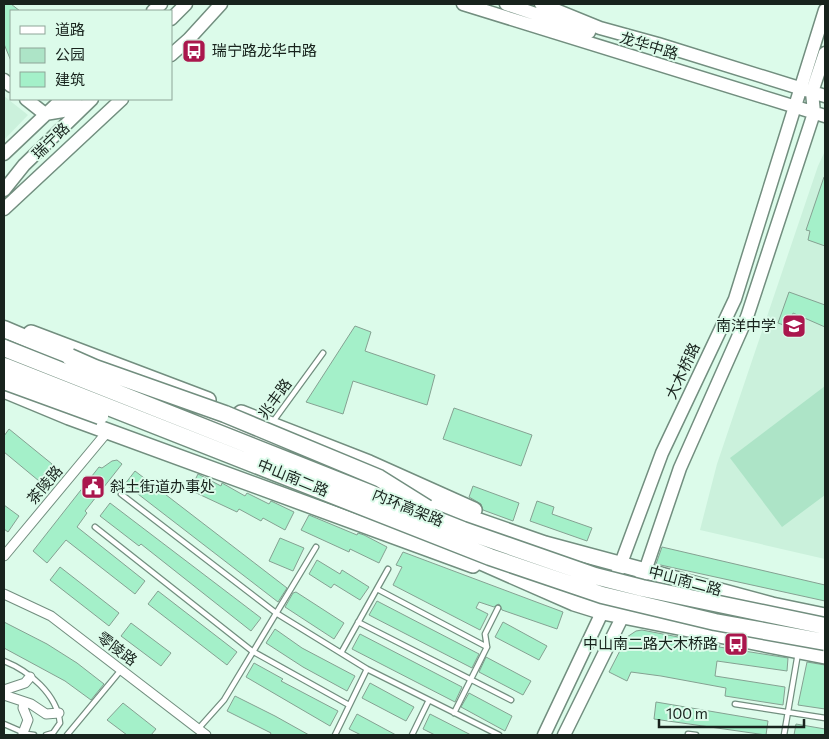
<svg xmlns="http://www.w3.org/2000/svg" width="829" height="739" font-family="Commissioner,'Noto Sans SC',sans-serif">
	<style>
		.built { fill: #cbf1dc }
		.green { fill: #ade4c7 }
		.building { fill: #a4f0c9; stroke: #85a192 }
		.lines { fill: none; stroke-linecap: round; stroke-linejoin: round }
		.lane-casing { stroke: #728e7f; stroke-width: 7 }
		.street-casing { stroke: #728e7f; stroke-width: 11 }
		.secondary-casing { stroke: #728e7f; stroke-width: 15 }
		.primary-casing { stroke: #728e7f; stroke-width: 18 }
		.highway-casing { stroke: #728e7f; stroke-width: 19 }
		.lane { stroke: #fff; stroke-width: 4.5 }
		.street { stroke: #fff; stroke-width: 9 }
		.secondary { stroke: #fff; stroke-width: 12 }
		.primary { stroke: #fff; stroke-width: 15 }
		.highway { stroke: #fff; stroke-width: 16 }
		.highway-bridge-casing { stroke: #728e7f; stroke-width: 19; stroke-linecap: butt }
		.highway-bridge { stroke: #fff; stroke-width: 16 }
		.labels { text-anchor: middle; stroke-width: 4; stroke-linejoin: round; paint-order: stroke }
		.street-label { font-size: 15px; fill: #18231d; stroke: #dcfbea }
		.poi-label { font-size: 15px; fill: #18231d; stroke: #dcfbea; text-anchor: start }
	</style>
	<rect width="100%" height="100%" fill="#dcfbea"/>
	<path class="built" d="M 4,96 L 28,115 L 4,140 Z
		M 825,151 L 825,559 L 700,530 L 717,464 L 818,166 Z"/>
	<path class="green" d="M 825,386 L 825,495 L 782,527 L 730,458 Z"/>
	<path class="building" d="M 4,4 L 11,4 L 20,11 L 11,11 L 11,61 L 4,44 Z
		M 824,177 L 825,177 L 825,246 L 808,240 L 810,231 L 806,230 Z
		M 789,292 L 825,305 L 825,327 L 793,313 L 789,327 L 778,323 Z
		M 355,326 L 371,332 L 365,351 L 435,375 L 427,405 L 353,381 L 343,414 L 306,402 Z
		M 454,408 L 532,435 L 521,466 L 443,439 Z
		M 9,429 L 52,464 L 39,481 L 4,452 L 4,436 Z
		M 117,460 L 122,464 L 85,511 L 87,513 L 77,527 L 145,581 L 135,594 L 66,540 L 47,563 L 33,551 L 99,467 L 102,468 L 112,461 Z
		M 135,471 L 287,588 L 278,602 L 125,484 Z
		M 198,474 L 221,486 L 222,483 L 245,496 L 247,493 L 269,504 L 271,501 L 294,512 L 285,530 L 263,518 L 261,521 L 239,509 L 237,512 L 190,490 Z
		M 473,486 L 519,503 L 513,521 L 483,510 L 481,504 L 469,497 Z
		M 537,501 L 554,507 L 552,514 L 592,528 L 587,541 L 530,521 Z
		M 110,503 L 261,618 L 251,631 L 141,544 L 139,546 L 100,516 Z
		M 4,505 L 19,516 L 8,532 L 4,529 Z
		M 309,515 L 357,535 L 358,533 L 364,535 L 387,547 L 379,563 L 350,549 L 349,552 L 301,530 Z
		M 280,538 L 304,548 L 293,571 L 269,561 Z
		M 662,547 L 825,585 L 825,601 L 656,564 Z
		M 403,552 L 563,612 L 557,629 L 502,610 L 499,604 L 494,607 L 479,602 L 476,608 L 488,614 L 480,630 L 393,585 L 402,567 L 396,565 Z
		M 317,560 L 340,574 L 342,570 L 369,587 L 360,600 L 334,584 L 331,588 L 309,574 Z
		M 60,567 L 119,613 L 109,626 L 50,580 Z
		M 158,591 L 237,652 L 227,665 L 148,604 Z
		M 296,592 L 344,623 L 334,639 L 285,607 L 293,593 Z
		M 377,601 L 479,654 L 472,668 L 369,615 Z
		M 4,622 L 47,644 L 77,663 L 104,684 L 91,700 L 65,681 L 4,648 Z
		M 503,622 L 547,646 L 539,660 L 495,637 Z
		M 131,623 L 171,653 L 161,666 L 121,636 Z
		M 275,629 L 302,648 L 355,676 L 347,691 L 303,667 L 266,643 Z
		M 642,630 L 720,645 L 719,647 L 788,658 L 787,671 L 717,661 L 715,676 L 785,687 L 783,705 L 725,696 L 726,688 L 661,676 L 631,672 L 627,681 L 609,672 L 627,637 L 636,631 Z
		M 360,634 L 462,687 L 455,702 L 352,649 Z
		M 486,657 L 531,681 L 523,695 L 479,672 Z
		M 807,662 L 825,665 L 825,709 L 798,705 Z
		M 254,663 L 283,679 L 281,681 L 338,711 L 330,726 L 246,677 Z
		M 370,683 L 414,707 L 406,721 L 362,698 Z
		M 469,693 L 512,716 L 505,731 L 461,707 Z
		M 235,696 L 275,716 L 309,735 L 270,735 L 271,733 L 227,711 Z
		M 656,702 L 768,721 L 766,735 L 654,719 Z
		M 123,703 L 156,729 L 151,735 L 127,735 L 107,720 Z
		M 357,714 L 396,735 L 361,735 L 349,729 Z
		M 430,714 L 471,735 L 435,735 L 423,729 Z
		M 796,724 L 825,729 L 825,735 L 794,735 Z"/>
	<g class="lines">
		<g class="lane-casing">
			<path id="lane" d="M 272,423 L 323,353
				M 121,494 L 276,613 L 367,669 L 499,735
				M 95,527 L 252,651 L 349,705
				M 377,589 L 487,647
				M 358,622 L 511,700
				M 341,653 L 388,569
				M 4,661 C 29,671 57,694 60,723 L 53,733 L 46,735
				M 735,704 L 825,718
				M 454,713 L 487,647 L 485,634 L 498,608
				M 4,724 L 27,734 L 34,735
				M 199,728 L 224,700 L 316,547
				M 688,734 L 696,735
				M 67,735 L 121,670
				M 335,735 L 367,669
				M 412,735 L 429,700
				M 784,735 L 798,653"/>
		</g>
		<g class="street-casing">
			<path id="street" d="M 4,556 L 108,431
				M 4,594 L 51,616 L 206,735
				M 4,690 L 25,683 L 30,677
				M 4,695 L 31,704 L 46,714 L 59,713
				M 23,733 L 28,720 L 23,708 L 24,702"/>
		</g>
		<g class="secondary-casing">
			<path id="secondary" d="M 463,4 L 825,116
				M 506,4 L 589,32
				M 541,4 L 600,28 L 658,44 L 825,96
				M 153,11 L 161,4
				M 171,19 L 186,4
				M 171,55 L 189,39 L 221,4
				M 4,80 L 11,86
				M 26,99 L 45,114
				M 45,114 L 63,111 L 76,99
				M 4,154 L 62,99
				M 4,190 L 24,165 L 92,99
				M 4,209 L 122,99
				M 617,574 L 662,453 L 735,299 L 825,10
				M 544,735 L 606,604
				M 564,735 L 645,571 L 680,468 L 747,317 L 814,113 L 812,92 L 825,53"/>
		</g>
		<g class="primary-casing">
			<path id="primary" d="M 31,333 L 208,400
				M 4,390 L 69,417 L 473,565
				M 144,392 L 392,491
				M 241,413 L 369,463 L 474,510
				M 416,499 L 545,544 L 772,605 L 825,616
				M 465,555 L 574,603 L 603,612 L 825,656"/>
		</g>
		<g class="highway-casing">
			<path id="highway" d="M 4,329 L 70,357"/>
		</g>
		<use href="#lane" class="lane"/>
		<use href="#street" class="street"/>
		<use href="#secondary" class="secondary"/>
		<use href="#primary" class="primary"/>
		<use href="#highway" class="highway"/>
		<g class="highway-bridge-casing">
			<path id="highway-bridge" d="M 4,348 L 463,530 L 595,576 L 642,588 L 825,626
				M 70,357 L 95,368 L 225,414 L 379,478 L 427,508
				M 4,366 L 490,557 L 602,595 L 715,622 L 825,642
				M 4,381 L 100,416"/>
		</g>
		<use href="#highway-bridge" class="highway-bridge"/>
	</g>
	<defs>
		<g id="bus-square" transform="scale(1.25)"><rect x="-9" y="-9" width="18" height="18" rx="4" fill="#aa174d" stroke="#dcfbea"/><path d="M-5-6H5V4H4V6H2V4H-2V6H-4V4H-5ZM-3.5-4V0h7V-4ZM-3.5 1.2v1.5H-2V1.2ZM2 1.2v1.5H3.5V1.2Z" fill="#fff"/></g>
		<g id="school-square" transform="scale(1.25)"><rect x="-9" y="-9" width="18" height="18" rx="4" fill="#aa174d" stroke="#dcfbea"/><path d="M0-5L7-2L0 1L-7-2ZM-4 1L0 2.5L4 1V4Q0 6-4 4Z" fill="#fff"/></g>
		<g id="civic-square" transform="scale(1.25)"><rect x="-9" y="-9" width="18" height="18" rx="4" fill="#aa174d" stroke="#dcfbea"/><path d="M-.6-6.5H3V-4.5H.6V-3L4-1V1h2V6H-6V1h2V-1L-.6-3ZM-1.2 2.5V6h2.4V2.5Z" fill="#fff"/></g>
	</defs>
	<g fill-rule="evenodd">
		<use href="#bus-square" x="194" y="51"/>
		<use href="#school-square" x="794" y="326"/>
		<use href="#civic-square" x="93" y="487"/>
		<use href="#bus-square" x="736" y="644"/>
	</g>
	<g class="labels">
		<g class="street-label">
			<text transform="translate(649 46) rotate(17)" y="5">龙华中路</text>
			<text transform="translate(51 141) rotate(-44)" y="5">瑞宁路</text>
			<text transform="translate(683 371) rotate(-65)" y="5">大木桥路</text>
			<text transform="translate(275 399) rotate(-54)" y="5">兆丰路</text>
			<text transform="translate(293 478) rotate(22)" y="5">中山南二路</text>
			<text transform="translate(45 485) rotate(-50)" y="5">茶陵路</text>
			<text transform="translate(408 508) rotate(22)" y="5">内环高架路</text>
			<text transform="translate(685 581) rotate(15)" y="5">中山南二路</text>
			<text transform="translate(117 649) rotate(37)" y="5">零陵路</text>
		</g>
		<g class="poi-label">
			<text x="212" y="56">瑞宁路龙华中路</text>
			<text x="776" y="331" text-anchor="end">南洋中学</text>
			<text x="110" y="492">斜土街道办事处</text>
			<text x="718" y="649" text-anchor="end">中山南二路大木桥路</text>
		</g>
	</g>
	<rect width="829" height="739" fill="none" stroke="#18231d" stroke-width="10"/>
	<rect x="10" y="10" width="162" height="90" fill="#dcfbea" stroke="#8ea598"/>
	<rect x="20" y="26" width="25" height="8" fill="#ffffff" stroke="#8ea598"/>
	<text x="55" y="35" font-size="15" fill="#18231d">道路</text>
	<rect x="20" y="48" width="25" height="15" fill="#ade4c7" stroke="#8ea598"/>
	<text x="55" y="60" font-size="15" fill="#18231d">公园</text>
	<rect x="20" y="72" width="25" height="15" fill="#a4f0c9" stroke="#8ea598"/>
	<text x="55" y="85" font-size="15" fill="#18231d">建筑</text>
	<path d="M659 719v8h145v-8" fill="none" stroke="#18231d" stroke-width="2.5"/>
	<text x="666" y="719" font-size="15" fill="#18231d" stroke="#dcfbea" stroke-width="4" paint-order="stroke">100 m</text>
</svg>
